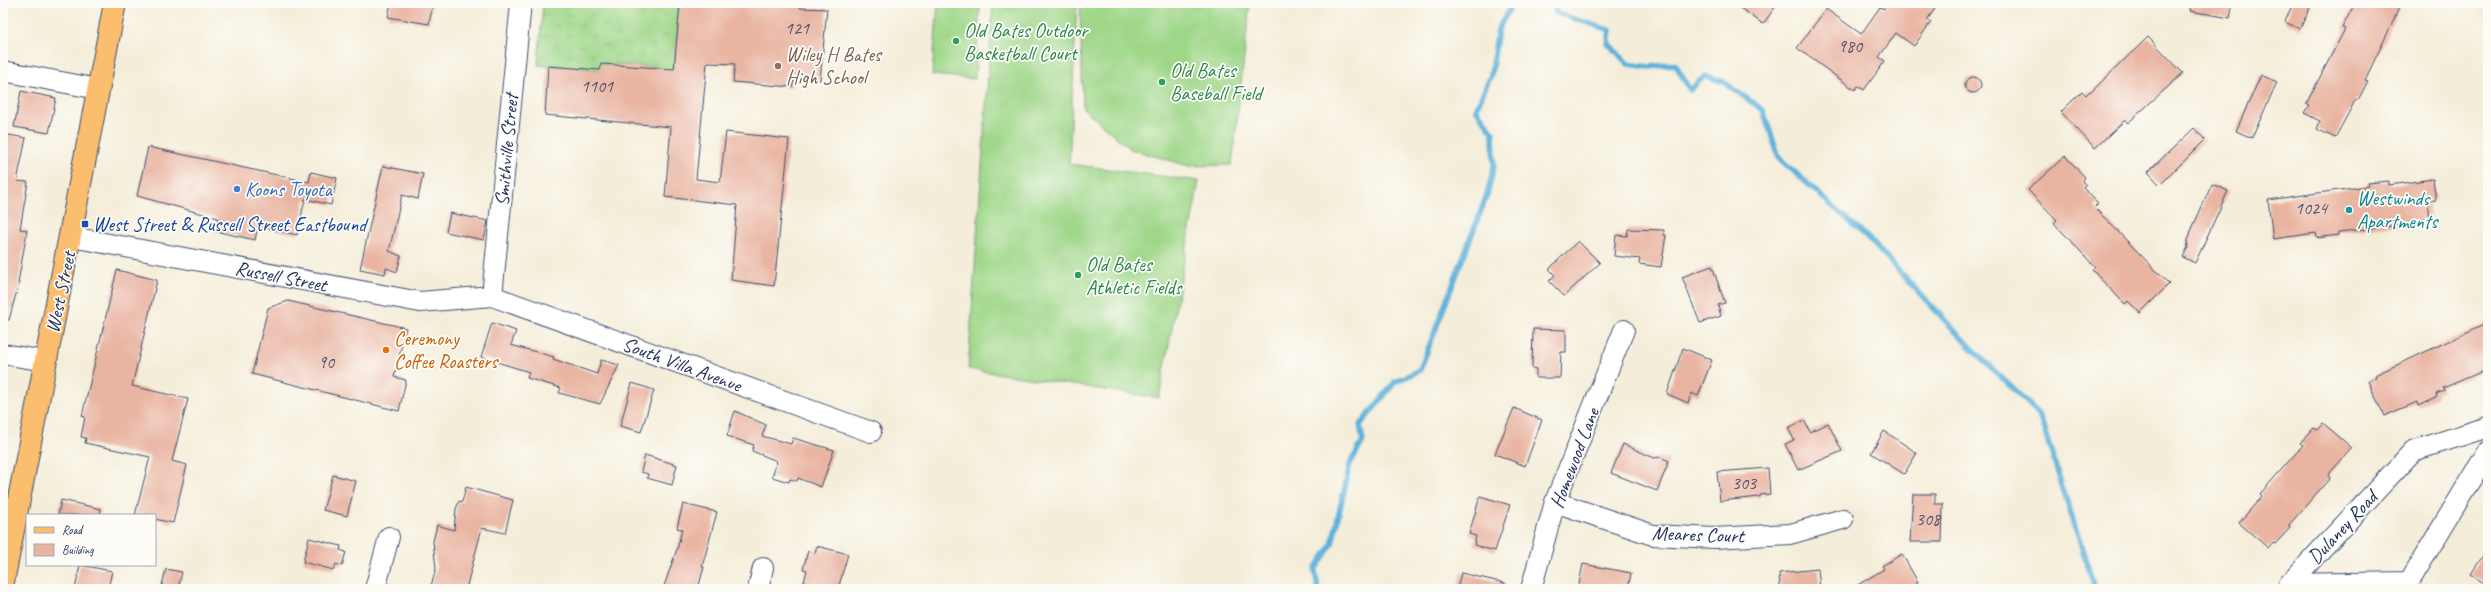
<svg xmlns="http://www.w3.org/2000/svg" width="2491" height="592" font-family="Caveat,sans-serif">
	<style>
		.grass { fill: url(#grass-tufts); stroke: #5d8374 }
		.pitch { fill: #9fd789; stroke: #5d8374 }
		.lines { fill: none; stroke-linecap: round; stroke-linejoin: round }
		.stream { stroke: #5fb2da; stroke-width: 5.5 }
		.building { fill: #e9b4a1 }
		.street-casing { stroke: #3c4c70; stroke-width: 22 }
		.primary-casing { stroke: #3c4c70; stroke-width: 24 }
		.street { stroke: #fff; stroke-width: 20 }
		.primary { stroke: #fbbe6e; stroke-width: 22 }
		.leisure-dot { fill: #2e9e5b; stroke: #fdfcf7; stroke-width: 1.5 }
		.education-dot { fill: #8d6e63; stroke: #fdfcf7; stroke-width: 1.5 }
		.shop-dot { fill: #3f7fe0; stroke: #fdfcf7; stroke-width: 1.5 }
		.culture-dot { fill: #0f9aa8; stroke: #fdfcf7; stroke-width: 1.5 }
		.transit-dot { fill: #1a4fb4; stroke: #fdfcf7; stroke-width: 1.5 }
		.food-dot { fill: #e8710a; stroke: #fdfcf7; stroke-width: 1.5 }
		.labels { text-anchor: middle; stroke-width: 3.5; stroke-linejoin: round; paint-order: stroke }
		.number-label { font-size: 18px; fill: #4e506f }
		.leisure-label { font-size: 20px; fill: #27864d; stroke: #fdfcf7; text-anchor: start }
		.education-label { font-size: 20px; fill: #785e54; stroke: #fdfcf7; text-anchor: start }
		.street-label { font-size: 20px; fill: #1b2f5e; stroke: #fdfcf7 }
		.shop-label { font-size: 20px; fill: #366cbe; stroke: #fdfcf7; text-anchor: start }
		.culture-label { font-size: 20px; fill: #0d838f; stroke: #fdfcf7; text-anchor: start }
		.transit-label { font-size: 20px; fill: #164399; stroke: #fdfcf7; text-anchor: start }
		.food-label { font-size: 20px; fill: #c56008; stroke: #fdfcf7; text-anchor: start }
	</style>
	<defs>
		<pattern id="grass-tufts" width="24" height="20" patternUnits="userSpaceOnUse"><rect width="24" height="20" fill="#9fd789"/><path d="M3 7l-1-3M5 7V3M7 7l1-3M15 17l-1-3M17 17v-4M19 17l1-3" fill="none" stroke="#88b979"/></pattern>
	</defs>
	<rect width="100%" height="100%" fill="#fdfcf7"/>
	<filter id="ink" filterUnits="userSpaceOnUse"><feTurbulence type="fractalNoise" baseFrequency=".025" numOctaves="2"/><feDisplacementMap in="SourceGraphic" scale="8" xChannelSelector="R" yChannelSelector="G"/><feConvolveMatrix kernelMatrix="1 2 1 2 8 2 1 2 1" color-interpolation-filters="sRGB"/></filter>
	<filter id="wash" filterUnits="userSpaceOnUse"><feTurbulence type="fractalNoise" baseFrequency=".012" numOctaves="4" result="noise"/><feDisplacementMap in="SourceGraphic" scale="16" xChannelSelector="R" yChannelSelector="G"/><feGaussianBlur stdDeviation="0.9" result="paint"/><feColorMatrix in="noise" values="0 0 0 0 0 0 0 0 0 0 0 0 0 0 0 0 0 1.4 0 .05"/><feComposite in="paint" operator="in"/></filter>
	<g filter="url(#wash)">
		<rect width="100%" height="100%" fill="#f4edd9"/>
		<path class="grass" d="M 543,3 L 680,3 L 673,77 L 653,67 L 602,64 L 600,70 L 538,65 Z"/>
		<path class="pitch" d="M 993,3 L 1077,3 L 1069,164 L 1199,181 L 1159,398 L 968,369 Z
			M 1080,3 L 1250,3 L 1232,165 L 1189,166 L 1130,149 L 1083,108 Z
			M 938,4 L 980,7 L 975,79 L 932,75 Z"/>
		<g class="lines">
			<path class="stream" d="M 1555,3 L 1556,13 L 1610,30 L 1608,43 L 1628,64 L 1650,67 L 1675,64 L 1690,90 L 1705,76 L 1722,81 L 1763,110 L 1779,158 L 1868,238 L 1970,347 L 2039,414 L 2095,589
				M 1318,589 L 1315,570 L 1332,544 L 1350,464 L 1363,441 L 1360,425 L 1395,382 L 1420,370 L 1487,195 L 1494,167 L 1493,132 L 1476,109 L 1491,75 L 1498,29 L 1513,3"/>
		</g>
		<g id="blocks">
			<path class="building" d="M 391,3 L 433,3 L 429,24 L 388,17 Z
				M 680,3 L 800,3 L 800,8 L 827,9 L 820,80 L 795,78 L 792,87 L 733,82 L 735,64 L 707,63 L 696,179 L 720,182 L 726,132 L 789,139 L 774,286 L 731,280 L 737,205 L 665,197 L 671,127 L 545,115 L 548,66 L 600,70 L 601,64 L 674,69 Z
				M 1733,3 L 1778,3 L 1763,24 Z
				M 1889,3 L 1939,3 L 1927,20 L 1931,22 L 1914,46 L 1896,33 L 1879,57 L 1885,61 L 1864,90 L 1858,86 L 1855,90 L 1797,48 L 1826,9 L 1861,34 L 1880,7 L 1884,9 Z
				M 2191,3 L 2233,3 L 2230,18 L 2190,11 Z
				M 2293,3 L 2312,3 L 2300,29 L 2285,22 Z
				M 2355,3 L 2402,3 L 2365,80 L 2368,81 L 2358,100 L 2356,99 L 2335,138 L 2317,129 L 2320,121 L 2304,113 L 2309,105 L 2306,104 L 2345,29 L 2342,28 Z
				M 2148,37 L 2183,73 L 2128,123 L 2125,120 L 2095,148 L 2061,112 L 2082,91 L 2086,95 L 2090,91 L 2091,92 Z
				M 2261,75 L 2277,82 L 2252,138 L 2236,131 Z
				M1965 85a8 8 0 1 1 16 0a8 8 0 1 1-16 0Z
				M 21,91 L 56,98 L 49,133 L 14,127 Z
				M 2194,128 L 2205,140 L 2160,185 L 2148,172 Z
				M 3,134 L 26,138 L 17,181 L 28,182 L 20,229 L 27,230 L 26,237 L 18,283 L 19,283 L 9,320 L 3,320 Z
				M 148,147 L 309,182 L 311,172 L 337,178 L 331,205 L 305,199 L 297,235 L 258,226 L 255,240 L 215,231 L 218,218 L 137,196 Z
				M 2065,156 L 2085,177 L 2082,181 L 2086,185 L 2083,188 L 2098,203 L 2095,208 L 2169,284 L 2140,313 L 2128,301 L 2125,304 L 2092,270 L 2095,267 L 2054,223 L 2057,220 L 2028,190 Z
				M 383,166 L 423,174 L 418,199 L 402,195 L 389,251 L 401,256 L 397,272 L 386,268 L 385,274 L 360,269 Z
				M 2433,179 L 2436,200 L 2428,201 L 2430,218 L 2420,219 L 2421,223 L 2338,232 L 2338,235 L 2317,238 L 2316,233 L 2273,239 L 2268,200 L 2368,186 L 2368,183 L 2389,181 L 2389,185 Z
				M 2212,184 L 2228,191 L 2195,263 L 2183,257 L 2188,247 L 2187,240 Z
				M 450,213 L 488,221 L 484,240 L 446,232 Z
				M 1628,229 L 1664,230 L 1664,235 L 1666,235 L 1661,267 L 1639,264 L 1640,259 L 1614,256 L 1616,235 L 1627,236 Z
				M 1578,241 L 1600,263 L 1564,296 L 1549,281 L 1555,275 L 1549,269 Z
				M 1712,266 L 1725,303 L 1718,305 L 1721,316 L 1700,323 L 1682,277 Z
				M 117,270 L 157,280 L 132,386 L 188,399 L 172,461 L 187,465 L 173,523 L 155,519 L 155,515 L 135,515 L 150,457 L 85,443 L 86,438 L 81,437 L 85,417 L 82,416 Z
				M 288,301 L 406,328 L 394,377 L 406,380 L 399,411 L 252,374 L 268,308 Z
				M 492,323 L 516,331 L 511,345 L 554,357 L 553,359 L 597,374 L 601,360 L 619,365 L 600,404 L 559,393 L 561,388 L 527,378 L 529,372 L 481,357 Z
				M 2488,323 L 2488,369 L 2443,388 L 2444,391 L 2436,394 L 2437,397 L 2418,406 L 2417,402 L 2384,416 L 2368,381 L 2376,377 L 2375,375 Z
				M 1533,329 L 1566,330 L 1566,352 L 1561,352 L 1560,378 L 1536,378 L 1536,369 L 1532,368 Z
				M 1683,348 L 1712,360 L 1698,396 L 1692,393 L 1688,403 L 1667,394 Z
				M 632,383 L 654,390 L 641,432 L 620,426 Z
				M 1514,408 L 1542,420 L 1525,466 L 1495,454 Z
				M 735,411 L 766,425 L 762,436 L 791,444 L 793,438 L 834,450 L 821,487 L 798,478 L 797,481 L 790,479 L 789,482 L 772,477 L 777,461 L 752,451 L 754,445 L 727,436 Z
				M 1804,420 L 1810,432 L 1828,423 L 1842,451 L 1798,470 L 1785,444 L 1794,440 L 1788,428 Z
				M 2323,423 L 2352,448 L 2328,475 L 2330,478 L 2288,526 L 2290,528 L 2275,544 L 2273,542 L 2268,548 L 2239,523 L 2262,496 L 2260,494 L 2303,445 L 2300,443 L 2314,428 L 2317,430 Z
				M 1884,431 L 1917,453 L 1904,474 L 1871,453 Z
				M 1623,444 L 1654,458 L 1660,457 L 1669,461 L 1657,491 L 1611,473 Z
				M 645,455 L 677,465 L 672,485 L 647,478 L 648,474 L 641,472 Z
				M 1768,468 L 1770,494 L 1760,495 L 1760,497 L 1720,501 L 1717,472 Z
				M 333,475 L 356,481 L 347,516 L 323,510 Z
				M 466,487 L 513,500 L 505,533 L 482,528 L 466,589 L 430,589 L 436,569 L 433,541 L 437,525 L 454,530 L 456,509 L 459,501 L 462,502 Z
				M 1913,494 L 1935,494 L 1935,504 L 1943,504 L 1942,542 L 1910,542 Z
				M 1480,496 L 1510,505 L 1495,551 L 1474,545 L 1476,536 L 1469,534 Z
				M 61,500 L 101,509 L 100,515 L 58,515 Z
				M 683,504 L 717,512 L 702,567 L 704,567 L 698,589 L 663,589 L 678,546 L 682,529 L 677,528 Z
				M 309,538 L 341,546 L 340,550 L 346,552 L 342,566 L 336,564 L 334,570 L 303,562 Z
				M 817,546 L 848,554 L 838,589 L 802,589 L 807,570 L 803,569 L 808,551 L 815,553 Z
				M 2488,548 L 2488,585 L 2471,574 Z
				M 1902,554 L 1918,582 L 1907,589 L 1851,589 L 1884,569 L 1882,566 Z
				M 1583,564 L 1631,573 L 1628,589 L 1578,589 Z
				M 80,565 L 112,571 L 108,589 L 75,589 Z
				M 166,569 L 182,572 L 178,589 L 161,589 Z
				M 1818,569 L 1820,589 L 1780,589 L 1779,573 Z
				M 1461,573 L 1505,583 L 1504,589 L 1457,589 Z"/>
		</g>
	</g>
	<g filter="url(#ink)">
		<use href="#blocks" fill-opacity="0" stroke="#3c4c70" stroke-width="1"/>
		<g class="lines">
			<g class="street-casing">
				<path id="street" d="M 3,71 L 98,89
					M 72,237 L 420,302 L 492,296 L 871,432
					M 492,296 L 521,3
					M 3,354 L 45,361
					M 2488,427 L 2413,451 L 2289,584 L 2409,582 L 2488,451
					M 1555,502 L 1653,535 L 1714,538 L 1790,534 L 1843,519
					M 375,589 L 389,537
					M 758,589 L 763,568
					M 1531,589 L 1555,502 L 1624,330"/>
			</g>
			<g class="primary-casing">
				<path id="primary" d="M 3,582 L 115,3"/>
			</g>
			<use href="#street" class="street"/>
			<use href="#primary" class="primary"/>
		</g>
	</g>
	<g class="leisure-dot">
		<circle cx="956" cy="41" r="4"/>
		<circle cx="1162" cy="82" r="4"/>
		<circle cx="1078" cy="275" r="4"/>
	</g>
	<circle class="education-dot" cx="778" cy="66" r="4"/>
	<circle class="shop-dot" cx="237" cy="189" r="4"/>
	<circle class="culture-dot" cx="2349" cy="210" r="4"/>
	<rect class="transit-dot" x="81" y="220" width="8" height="8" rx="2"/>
	<circle class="food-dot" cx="386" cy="350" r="4"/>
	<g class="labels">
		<g class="number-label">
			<text x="797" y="34">121</text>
			<text x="1850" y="52">980</text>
			<text x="597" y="92">1101</text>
			<text x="2311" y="214">1024</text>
			<text x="326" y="368">90</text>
			<text x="1744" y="489">303</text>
			<text x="1928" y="525">308</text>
		</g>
		<g class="leisure-label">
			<text x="964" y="37">Old Bates Outdoor<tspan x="964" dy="23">Basketball Court</tspan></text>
			<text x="1170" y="77">Old Bates<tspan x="1170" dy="23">Baseball Field</tspan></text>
			<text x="1086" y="271">Old Bates<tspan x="1086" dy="23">Athletic Fields</tspan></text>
		</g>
		<g class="education-label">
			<text x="786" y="61">Wiley H Bates<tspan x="786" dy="23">High School</tspan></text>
		</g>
		<g class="street-label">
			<text transform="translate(506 150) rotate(-85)" y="7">Smithville Street</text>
			<text transform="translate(281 276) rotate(11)" y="7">Russell Street</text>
			<text transform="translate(60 292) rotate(-78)" y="7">West Street</text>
			<text transform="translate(682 364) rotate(20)" y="7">South Villa Avenue</text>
			<text transform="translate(1574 458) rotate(-69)" y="7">Homewood Lane</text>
			<text transform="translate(2342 527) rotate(-47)" y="7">Dulaney Road</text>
			<text transform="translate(1698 534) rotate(2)" y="7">Meares Court</text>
		</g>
		<g class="shop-label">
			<text x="245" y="196">Koons Toyota</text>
		</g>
		<g class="culture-label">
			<text x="2357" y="205">Westwinds<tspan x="2357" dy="23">Apartments</tspan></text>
		</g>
		<g class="transit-label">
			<text x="93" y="231">West Street &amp; Russell Street Eastbound</text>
		</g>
		<g class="food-label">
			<text x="394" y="345">Ceremony<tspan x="394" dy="23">Coffee Roasters</tspan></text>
		</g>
	</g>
	<rect width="2491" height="592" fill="none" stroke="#fdfcf7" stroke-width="16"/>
	<rect x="26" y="514" width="130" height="52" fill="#fdfcf7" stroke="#a3aaba"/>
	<rect x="34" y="527" width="20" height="6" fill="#fbbe6e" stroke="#a3aaba"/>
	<text x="62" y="534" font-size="12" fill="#1b2f5e">Road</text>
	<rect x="34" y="544" width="20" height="12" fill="#e9b4a1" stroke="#a3aaba"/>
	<text x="62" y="554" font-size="12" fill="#1b2f5e">Building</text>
</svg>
